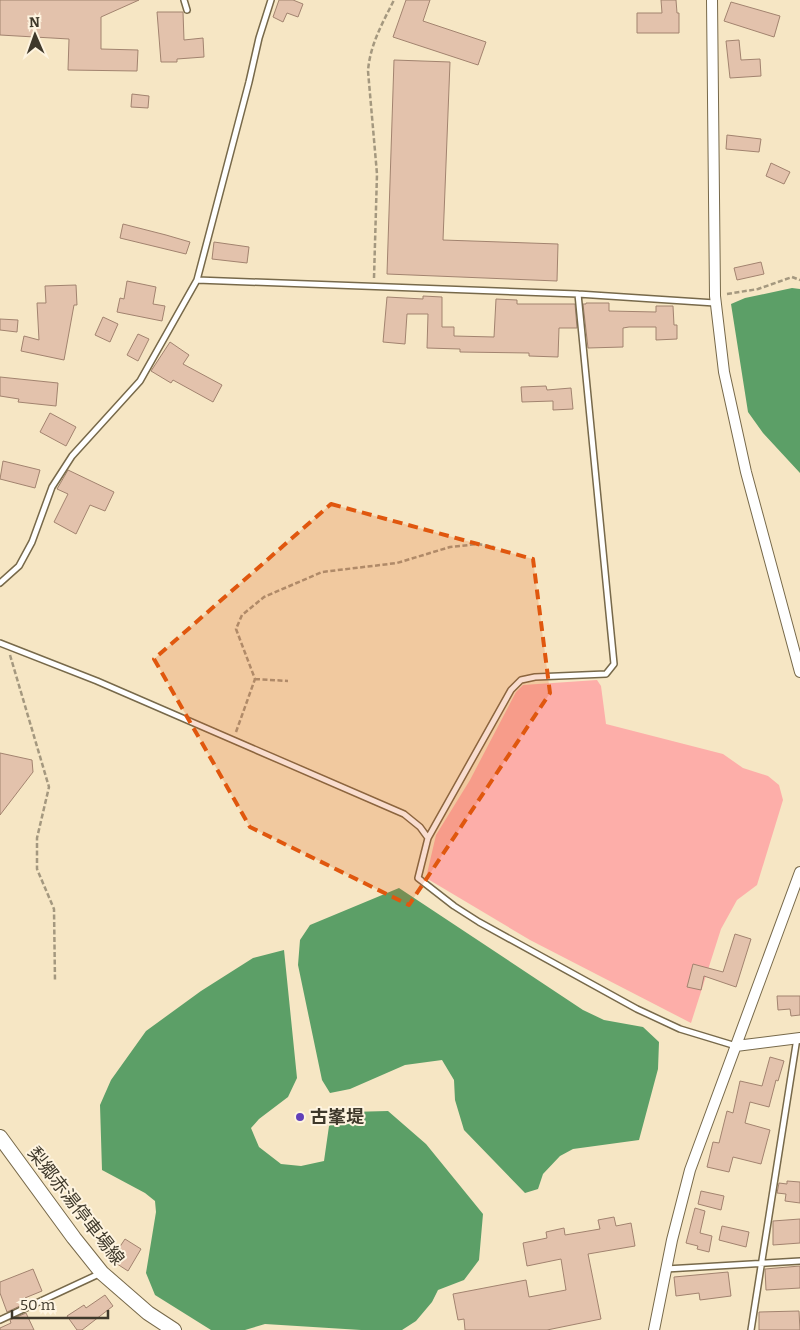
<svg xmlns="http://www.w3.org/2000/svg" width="800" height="1330" font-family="Bitter,'Noto Sans JP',serif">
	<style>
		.green { fill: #fdaea9 }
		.water { fill: #5c9f67 }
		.building { fill: #e3c2ac; stroke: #a2836f }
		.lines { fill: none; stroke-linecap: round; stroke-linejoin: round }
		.lane-casing { stroke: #77694a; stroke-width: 8 }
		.street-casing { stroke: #77694a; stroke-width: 12 }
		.secondary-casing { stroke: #77694a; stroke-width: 16 }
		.path { stroke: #a4987f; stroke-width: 2.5; stroke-dasharray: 5 2.5; stroke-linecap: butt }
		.lane { stroke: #fff; stroke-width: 5 }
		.street { stroke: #fff; stroke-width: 10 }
		.secondary { stroke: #fff; stroke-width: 14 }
		.marked { fill: #e0570e; fill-opacity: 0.2; stroke: #e0570e; stroke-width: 4; stroke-dasharray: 10 6; stroke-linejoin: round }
		.poi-dot { fill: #6140b9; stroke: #fef4e0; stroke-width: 2 }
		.labels { text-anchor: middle; stroke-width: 4; stroke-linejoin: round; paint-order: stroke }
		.poi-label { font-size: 18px; font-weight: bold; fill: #3f392b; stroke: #fef4e0; text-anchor: start }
		.street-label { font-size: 18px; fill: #3f392b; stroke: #fef4e0 }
	</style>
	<rect width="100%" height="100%" fill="#f6e6c4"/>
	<path class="green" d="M 597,680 L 601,686 L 606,724 L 723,754 L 743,768 L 768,776 L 779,785 L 783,800 L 757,885 L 737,900 L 721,929 L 691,1023 L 530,940 L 426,878 L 436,835 L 470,780 L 516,692 L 523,685 Z"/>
	<path class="water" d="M 792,288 L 800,289 L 800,473 L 763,433 L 748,412 L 731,304 L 745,298 Z
		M 399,888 L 583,1010 L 604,1020 L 643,1027 L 659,1042 L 658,1069 L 639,1140 L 573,1149 L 560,1156 L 543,1174 L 538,1189 L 525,1193 L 464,1130 L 455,1100 L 454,1080 L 442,1060 L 405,1065 L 350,1089 L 330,1093 L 322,1080 L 298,965 L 300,940 L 310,925 Z
		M 284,950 L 297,1078 L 288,1097 L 259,1119 L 251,1128 L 259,1147 L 281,1164 L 301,1166 L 324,1161 L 329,1126 L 349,1112 L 388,1111 L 426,1144 L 483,1214 L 479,1260 L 464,1280 L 438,1290 L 432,1302 L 416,1321 L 402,1330 L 361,1330 L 265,1324 L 245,1330 L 211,1330 L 155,1295 L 146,1273 L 156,1212 L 155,1201 L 145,1193 L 102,1170 L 100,1105 L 111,1080 L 146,1031 L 201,991 L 253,958 Z"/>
	<path class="building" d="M 0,0 L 139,0 L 101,17 L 101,49 L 138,50 L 137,71 L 68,70 L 69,39 L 0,35 Z
		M 279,0 L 293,0 L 303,4 L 298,17 L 287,13 L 283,22 L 273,17 Z
		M 406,0 L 430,0 L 423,21 L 486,42 L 478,65 L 393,37 Z
		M 661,0 L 676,0 L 677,13 L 679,13 L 679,33 L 637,33 L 637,13 L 662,13 Z
		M 731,2 L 780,16 L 774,37 L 724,21 Z
		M 157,12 L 183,12 L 184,40 L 203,38 L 204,57 L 177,59 L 177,62 L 161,62 Z
		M 739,40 L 741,60 L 760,59 L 761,76 L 730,78 L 726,41 Z
		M 394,60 L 450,62 L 443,240 L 558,244 L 557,281 L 387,274 Z
		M 132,94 L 149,96 L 148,108 L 131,107 Z
		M 727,135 L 761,139 L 759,152 L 726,149 Z
		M 771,163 L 790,172 L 784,184 L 766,176 Z
		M 123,224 L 166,235 L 190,242 L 186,254 L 120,238 Z
		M 214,242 L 249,247 L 247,263 L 212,259 Z
		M 761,262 L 764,274 L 737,280 L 734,268 Z
		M 127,281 L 156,287 L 153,304 L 165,306 L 162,321 L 117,312 L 120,298 L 124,299 Z
		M 76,285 L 77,305 L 74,305 L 64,360 L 21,351 L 24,336 L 39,340 L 37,303 L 46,303 L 45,286 Z
		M 423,296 L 442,297 L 442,327 L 454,327 L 454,336 L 494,337 L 496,299 L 517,300 L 517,304 L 575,304 L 577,328 L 559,328 L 558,357 L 529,356 L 529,353 L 460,352 L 460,349 L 427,348 L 428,314 L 407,314 L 405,344 L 383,342 L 387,297 L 423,299 Z
		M 586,303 L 609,303 L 609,311 L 656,312 L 656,306 L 673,306 L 674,325 L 677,325 L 677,339 L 656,340 L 656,327 L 629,327 L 623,328 L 623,347 L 588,348 L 583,304 L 586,304 Z
		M 103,317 L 118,324 L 110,342 L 95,335 Z
		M 0,319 L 18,320 L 17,332 L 0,330 Z
		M 138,334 L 149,339 L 138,361 L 127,355 Z
		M 170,342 L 189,355 L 183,364 L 222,385 L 213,402 L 173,380 L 171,383 L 151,371 Z
		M 0,377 L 58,383 L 56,406 L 18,402 L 19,399 L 0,396 Z
		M 546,386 L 547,390 L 571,388 L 573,409 L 553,410 L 553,401 L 522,402 L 521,387 Z
		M 50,413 L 76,427 L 66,446 L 40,432 Z
		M 3,461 L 40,470 L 35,488 L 0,479 Z
		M 68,470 L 114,492 L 105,511 L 90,505 L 76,534 L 54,522 L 68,494 L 57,489 Z
		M 0,753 L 32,760 L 33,772 L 0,815 Z
		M 735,934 L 751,939 L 736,987 L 704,976 L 701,990 L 687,987 L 693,964 L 723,972 Z
		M 777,996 L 800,996 L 800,1015 L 791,1016 L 790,1009 L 778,1010 Z
		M 770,1057 L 784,1061 L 778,1081 L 776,1080 L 769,1107 L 750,1102 L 745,1123 L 770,1130 L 761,1164 L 733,1157 L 729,1172 L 707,1167 L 713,1142 L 719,1143 L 727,1111 L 733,1113 L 740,1081 L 762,1086 Z
		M 787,1181 L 800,1182 L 800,1203 L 785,1201 L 786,1194 L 777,1193 L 779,1183 L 787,1184 Z
		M 701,1191 L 724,1196 L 721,1210 L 698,1204 Z
		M 695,1208 L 705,1211 L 700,1233 L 712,1236 L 709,1252 L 697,1249 L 698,1246 L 686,1243 Z
		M 614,1217 L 616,1226 L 631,1223 L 635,1246 L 588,1254 L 601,1319 L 547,1330 L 465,1330 L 464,1319 L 458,1320 L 453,1294 L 526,1280 L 529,1297 L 566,1290 L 561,1259 L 527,1266 L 523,1243 L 547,1238 L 546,1232 L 564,1228 L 565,1235 L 600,1229 L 598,1220 Z
		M 800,1219 L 800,1243 L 773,1245 L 773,1221 Z
		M 722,1226 L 749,1232 L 746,1247 L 719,1240 Z
		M 125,1239 L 141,1249 L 128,1271 L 111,1260 Z
		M 800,1266 L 800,1288 L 766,1290 L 765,1269 Z
		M 33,1269 L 42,1291 L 20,1300 L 22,1305 L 7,1312 L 0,1293 L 0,1282 Z
		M 728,1272 L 731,1296 L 700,1300 L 699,1293 L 676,1296 L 674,1277 Z
		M 105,1295 L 113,1306 L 82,1330 L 77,1330 L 67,1316 L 84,1305 L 86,1308 Z
		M 799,1311 L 800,1330 L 759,1330 L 759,1312 Z
		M 26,1313 L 34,1330 L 0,1330 L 0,1328 L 11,1323 L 10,1320 Z"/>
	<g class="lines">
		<g class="lane-casing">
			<path id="lane" d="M 184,0 L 187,10
				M 197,280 L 578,294 L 715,303
				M 578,294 L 614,664 L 606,674 L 535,677 L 521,680 L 511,690 L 428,838 L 418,878 L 454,906 L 479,922 L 637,1009 L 680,1029 L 736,1046
				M 0,583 L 19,566 L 32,542 L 52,487 L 72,456 L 140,381 L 197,280 L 249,82 L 259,38 L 271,0
				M 0,643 L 97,681 L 404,814 L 420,827 L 428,838
				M 666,1269 L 800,1261
				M 0,1320 L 101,1273
				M 751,1330 L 797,1038"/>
		</g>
		<g class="street-casing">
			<path id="street" d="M 712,0 L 715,296 L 724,372 L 746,472 L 800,672
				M 736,1046 L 800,1038
				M 654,1330 L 672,1240 L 690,1170 L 800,872"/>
		</g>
		<g class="secondary-casing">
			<path id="secondary" d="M 0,1137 L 74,1238 L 102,1273 L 148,1313 L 174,1330"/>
		</g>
		<path class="path" d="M 374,278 L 377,174 L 368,71 C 370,45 382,24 394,0
			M 727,294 L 758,289 L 792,277 L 800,280
			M 10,655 L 49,787 L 37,838 L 37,869 L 54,909 L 55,981
			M 255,679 L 288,681
			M 236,732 L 255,679 L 236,629 L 242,615 L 264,597 L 322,572 L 397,563 L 450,547 L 478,544 L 494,547"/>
		<use href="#lane" class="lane"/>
		<use href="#street" class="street"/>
		<use href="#secondary" class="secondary"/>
	</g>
	<path class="marked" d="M 331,504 L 533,559 L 550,693 L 409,905 L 250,827 L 154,659 Z"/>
	<circle class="poi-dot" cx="300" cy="1117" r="5"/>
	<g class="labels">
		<g class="poi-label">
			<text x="310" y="1123">古峯堤</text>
		</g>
		<g class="street-label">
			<text transform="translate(76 1206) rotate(52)" y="6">梨郷赤湯停車場線</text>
		</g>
	</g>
	<g transform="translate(35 35) rotate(358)" stroke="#fef4e0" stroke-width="4" paint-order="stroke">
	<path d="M0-4L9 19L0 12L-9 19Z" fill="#3f392b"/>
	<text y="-8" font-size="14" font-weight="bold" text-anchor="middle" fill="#3f392b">N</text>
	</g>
	<path d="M12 1310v8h96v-8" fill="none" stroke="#3f392b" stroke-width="2.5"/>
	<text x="20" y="1310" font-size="15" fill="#3f392b" stroke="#fef4e0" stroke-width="4" paint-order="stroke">50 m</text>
</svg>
